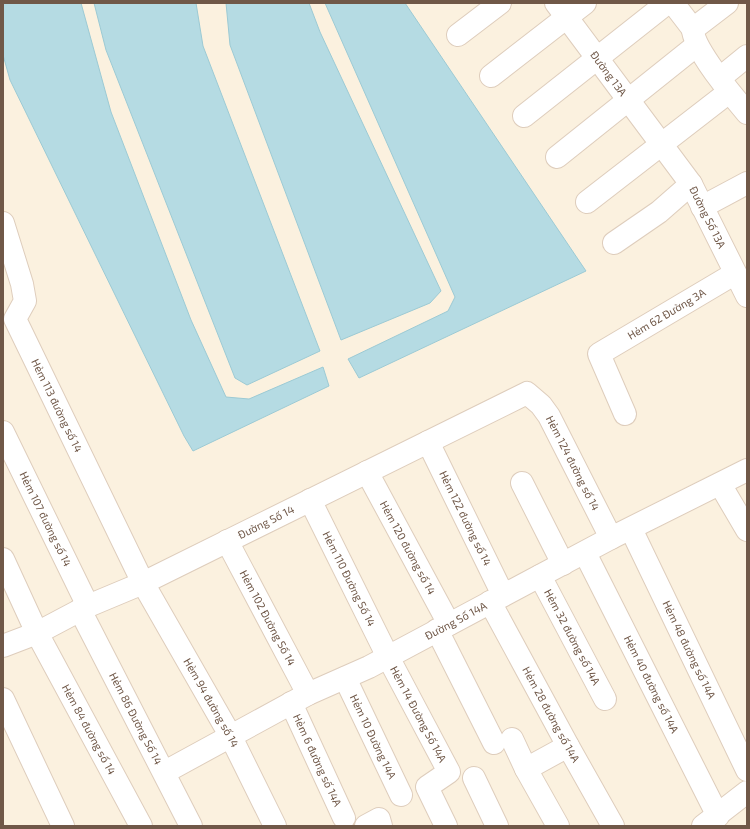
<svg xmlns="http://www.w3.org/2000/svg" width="750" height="829" font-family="'Exo 2',sans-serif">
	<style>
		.water { fill: #b5dbe3; stroke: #9ccad4 }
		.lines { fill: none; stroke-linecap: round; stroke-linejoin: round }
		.minor-casing { stroke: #decdbc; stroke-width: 24 }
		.minor { stroke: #fff; stroke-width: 22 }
		.labels { text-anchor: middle; stroke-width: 3; stroke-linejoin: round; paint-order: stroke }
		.street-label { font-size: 11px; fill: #705848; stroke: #fef5e5 }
	</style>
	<rect width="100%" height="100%" fill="#fbf1df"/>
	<path class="water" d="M 3,3 L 81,3 L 111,112 L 191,320 L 226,397 L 249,399 L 323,367 L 329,386 L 193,451 L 184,436 L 10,80 L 3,55 Z
		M 94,3 L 196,3 L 203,46 L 320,351 L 247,385 L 235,378 L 106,50 Z
		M 226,3 L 309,3 L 320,32 L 441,291 L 430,303 L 341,340 L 230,45 Z
		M 325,3 L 405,3 L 586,271 L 359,378 L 348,359 L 448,311 L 455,297 Z"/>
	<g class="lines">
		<g class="minor-casing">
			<g id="minor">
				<path id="s1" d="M 556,3 L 691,184 L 747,296"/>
				<path d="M 673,3 L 693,29"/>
				<path d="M 693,29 C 692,47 734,98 747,113"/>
				<path d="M 693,29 L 727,3"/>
				<path d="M 458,35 L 500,3"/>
				<path d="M 491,76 L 585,3"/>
				<path d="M 720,78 L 747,56"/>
				<path d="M 524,116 L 667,3"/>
				<path d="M 557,157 L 697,45"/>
				<path d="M 587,202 L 729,92"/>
				<path d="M 702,207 L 747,183"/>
				<path id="s2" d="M 3,223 L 22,284 L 25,301 L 15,319 L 143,583 L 230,735 L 275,826"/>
				<path d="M 614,243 L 659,212 L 691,184"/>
				<path id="s3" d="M 625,414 L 599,354 L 734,274"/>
				<path id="s4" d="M 3,432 L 88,606"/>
				<path id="s5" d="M 428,442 L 503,595"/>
				<path id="s6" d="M 367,472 L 449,624"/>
				<path d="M 522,483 L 563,564"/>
				<path d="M 720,484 L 747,530"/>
				<path id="s7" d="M 310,500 L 388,657 L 449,772 L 427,787 L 446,826"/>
				<path id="s8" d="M 631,529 L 747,770"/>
				<path id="s9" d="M 227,541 L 308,694"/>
				<path id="s10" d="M 585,553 L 718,816"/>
				<path id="s11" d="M 3,559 L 37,633 L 141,826"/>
				<path id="s12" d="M 540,576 L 605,699"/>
				<path id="s13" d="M 490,602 L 568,746 L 613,826"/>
				<path id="s14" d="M 80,610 L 191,826"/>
				<path d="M 437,630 L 494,743"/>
				<path id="s15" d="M 3,646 L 37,633 L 88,606 L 143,583 L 527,393 L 541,405 L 549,416 L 611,538"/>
				<path id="s16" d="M 345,678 L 401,795"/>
				<path d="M 3,699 L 63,826"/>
				<path id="s17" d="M 291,703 L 344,818"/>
				<path d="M 512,739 L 526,769 L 558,826"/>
				<path d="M 526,769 L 568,746"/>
				<path id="s18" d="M 165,772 L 308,694 L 369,667 L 611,538 L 747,470"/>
				<path d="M 474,778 L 497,826"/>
				<path d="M 366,826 L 379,819 L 381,826"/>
				<path d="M 703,826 L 747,792"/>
			</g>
		</g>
		<use href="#minor" class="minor"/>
	</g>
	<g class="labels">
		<g class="street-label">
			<text dy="4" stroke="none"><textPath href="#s1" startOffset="88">Đường 13A</textPath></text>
			<text dy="4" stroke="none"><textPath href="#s1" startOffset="263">Đường Số 13A</textPath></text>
			<text dy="4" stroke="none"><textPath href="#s3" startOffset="144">Hẻm 62 Đường 3A</textPath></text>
			<text dy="4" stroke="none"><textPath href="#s2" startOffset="198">Hẻm 113 đường số 14</textPath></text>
			<text dy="4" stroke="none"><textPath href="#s15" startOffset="667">Hẻm 124 đường số 14</textPath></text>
			<text dy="4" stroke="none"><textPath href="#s5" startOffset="85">Hẻm 122 đường số 14</textPath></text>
			<text dy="4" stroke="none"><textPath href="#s4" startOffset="97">Hẻm 107 đường số 14</textPath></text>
			<text dy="4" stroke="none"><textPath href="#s15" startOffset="291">Đường Số 14</textPath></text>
			<text dy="4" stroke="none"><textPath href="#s6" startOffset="86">Hẻm 120 đường số 14</textPath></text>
			<text dy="4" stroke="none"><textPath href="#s7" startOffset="88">Hẻm 110 Đường Số 14</textPath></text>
			<text dy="4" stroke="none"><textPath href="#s9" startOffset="87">Hẻm 102 Đường Số 14</textPath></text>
			<text dy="4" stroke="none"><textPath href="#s18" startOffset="328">Đường Số 14A</textPath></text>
			<text dy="4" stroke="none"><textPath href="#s12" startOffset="69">Hẻm 32 đường số 14A</textPath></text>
			<text dy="4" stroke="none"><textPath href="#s8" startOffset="134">Hẻm 48 đường số 14A</textPath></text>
			<text dy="4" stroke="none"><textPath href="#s10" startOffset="147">Hẻm 40 đường số 14A</textPath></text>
			<text dy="4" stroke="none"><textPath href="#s2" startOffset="533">Hẻm 94 đường số 14</textPath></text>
			<text dy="4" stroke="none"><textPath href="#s13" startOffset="128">Hẻm 28 đường số 14A</textPath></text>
			<text dy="4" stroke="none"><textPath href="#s7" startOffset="240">Hẻm 14 Đường Số 14A</textPath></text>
			<text dy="4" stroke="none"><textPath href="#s14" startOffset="122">Hẻm 86 Đường Số 14</textPath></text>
			<text dy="4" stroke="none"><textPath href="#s11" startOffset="191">Hẻm 84 đường số 14</textPath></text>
			<text dy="4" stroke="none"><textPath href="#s16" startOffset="65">Hẻm 10 Đường 14A</textPath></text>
			<text dy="4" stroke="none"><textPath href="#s17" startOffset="63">Hẻm 6 đường số 14A</textPath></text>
		</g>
	</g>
	<rect width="750" height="829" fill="none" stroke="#705848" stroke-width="8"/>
</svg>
